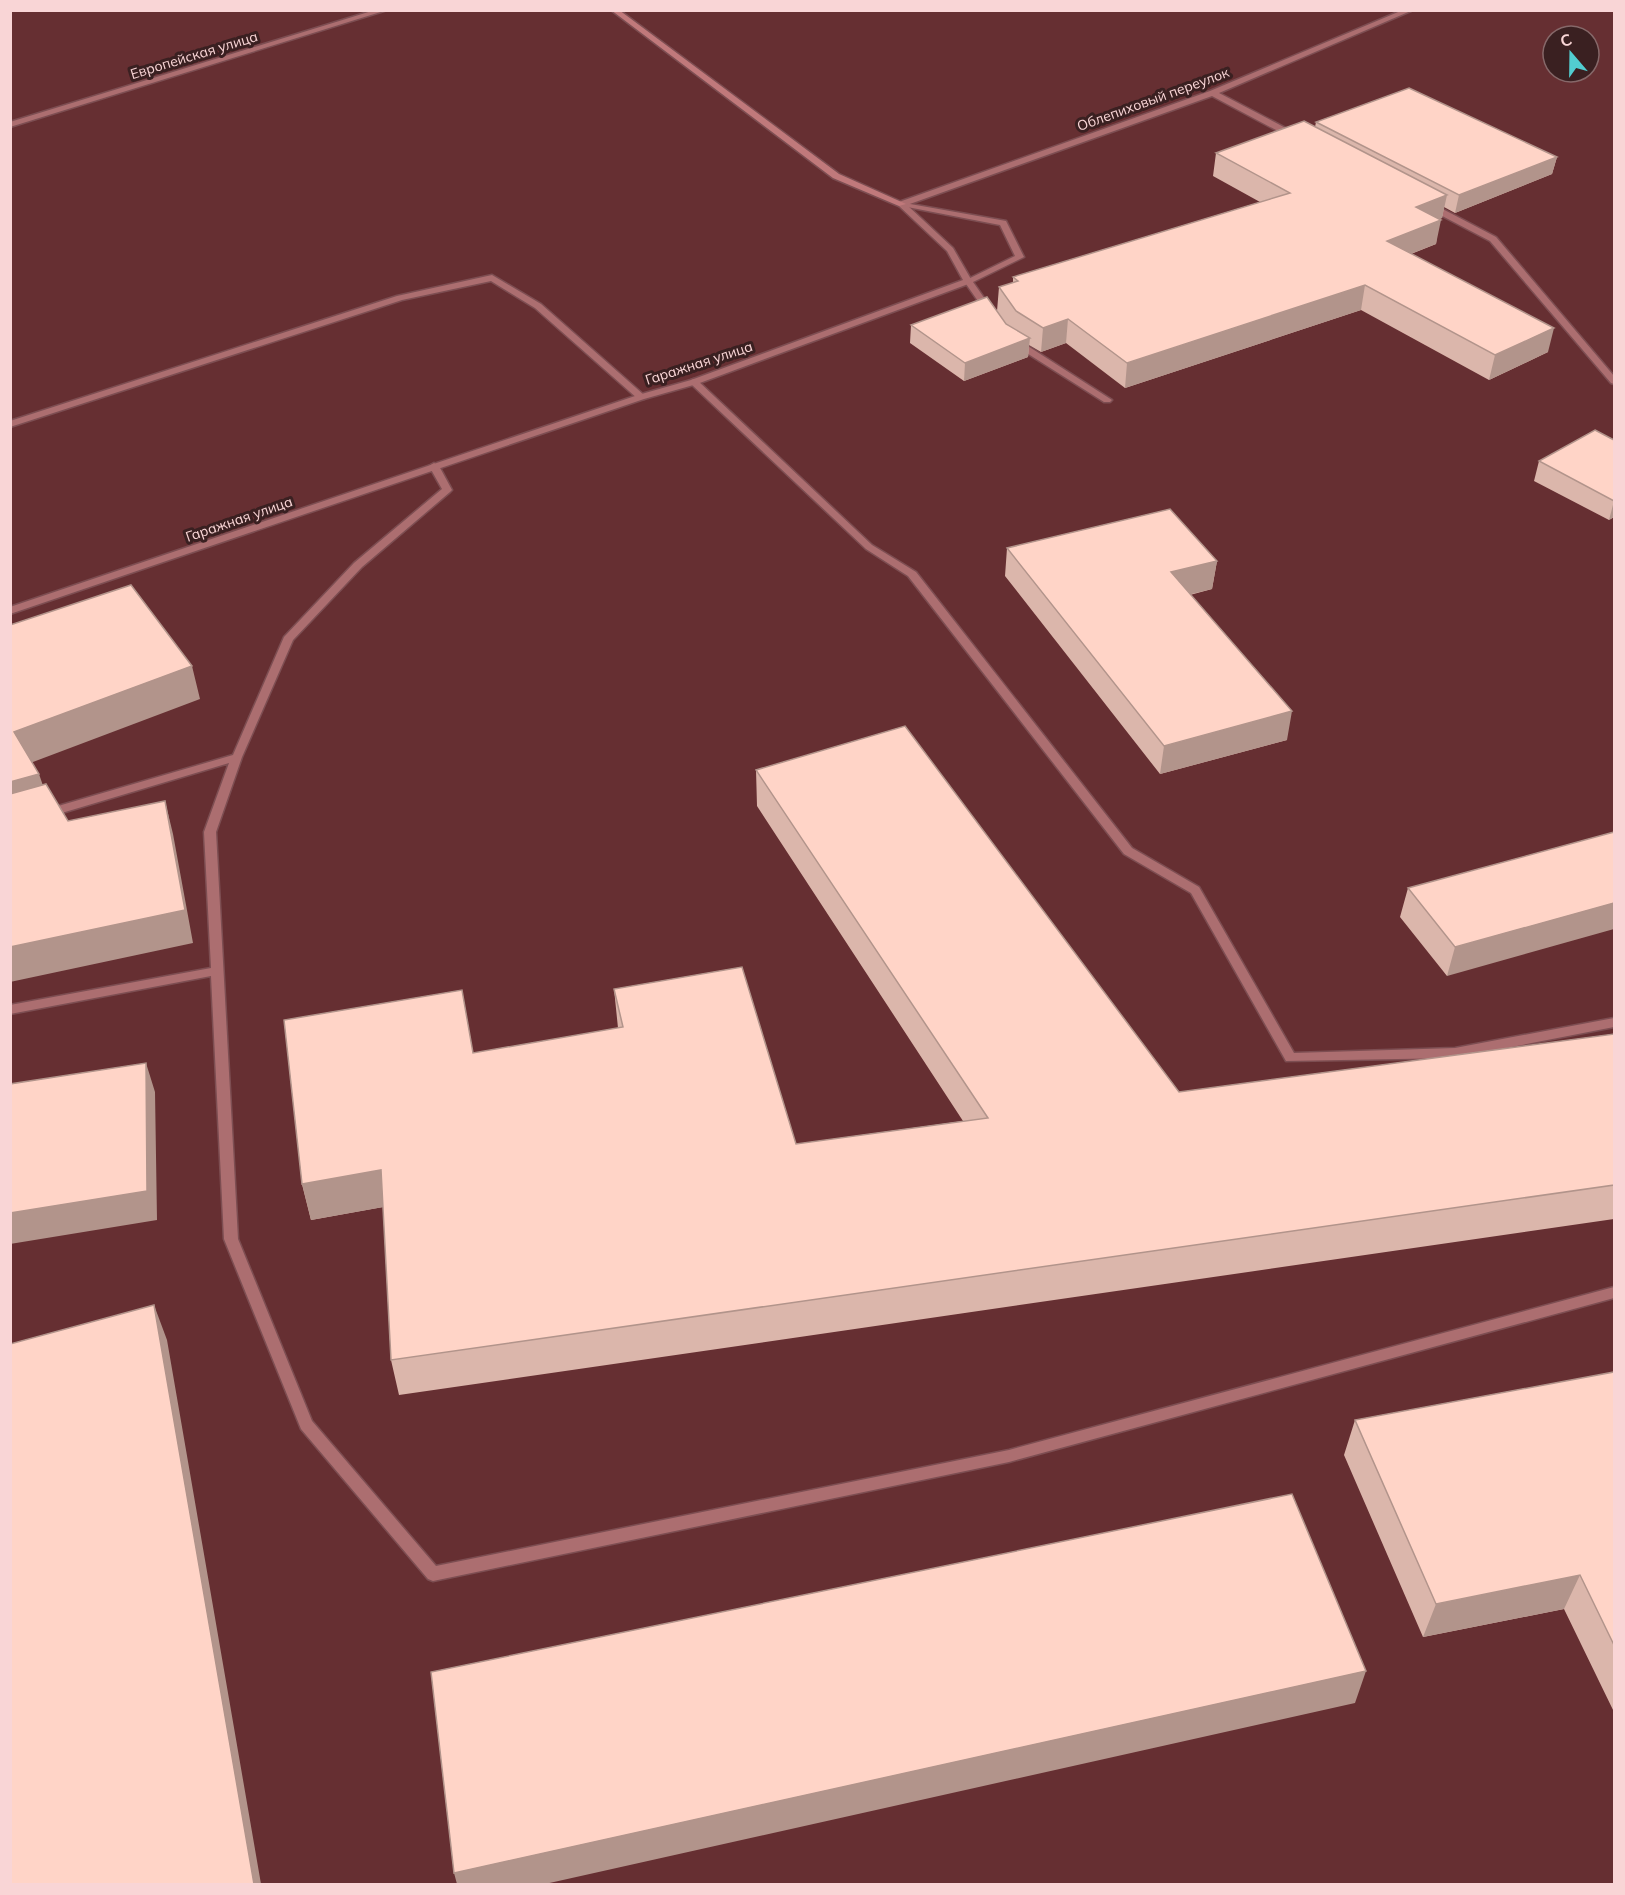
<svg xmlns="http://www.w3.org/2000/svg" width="1625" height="1895" font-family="Mulish,sans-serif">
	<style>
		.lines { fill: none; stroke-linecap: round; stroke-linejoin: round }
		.lane-casing { stroke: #7d4e52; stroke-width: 3 }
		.street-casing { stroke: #7d4e52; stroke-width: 3 }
		.secondary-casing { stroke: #7d4e52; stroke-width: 3 }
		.lane { fill: #ac6e70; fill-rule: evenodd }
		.street { fill: #ac6e70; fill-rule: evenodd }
		.secondary { fill: #c0797b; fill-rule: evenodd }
		.wall { fill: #dbb6ab }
		.shaded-wall { fill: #b2948b }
		.building { fill: #ffd4c7; stroke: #b2948b; stroke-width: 1.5 }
		.labels { text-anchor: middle; stroke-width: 6; stroke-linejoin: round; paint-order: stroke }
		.far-street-label { font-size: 14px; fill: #f9d5d6; stroke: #3a2021 }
	</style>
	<rect width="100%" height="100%" fill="#662f32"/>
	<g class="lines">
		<g class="lane-casing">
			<path id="lane" d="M 899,202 L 1006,221 L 1024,257 L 973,282 L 994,312 L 993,314 L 987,314 L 964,281 L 1015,256 L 1000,225 L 902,206 L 898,204 Z
				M 492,275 L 541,304 L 644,395 L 644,399 L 638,399 L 535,308 L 491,281 L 402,300 L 10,427 L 10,421 L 397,296 Z
				M 1017,340 L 1020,341 L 1112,400 L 1110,402 L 1104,402 L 1014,345 L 1014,341 Z
				M 694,379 L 697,380 L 872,545 L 916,572 L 1132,848 L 1199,887 L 1294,1053 L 1455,1048 L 1614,1018 L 1614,1027 L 1455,1058 L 1286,1061 L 1191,893 L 1124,854 L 908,576 L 866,549 L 691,384 L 691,380 Z
				M 434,463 L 439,466 L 452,490 L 450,492 L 362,567 L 293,640 L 242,757 L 216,832 L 238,1239 L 312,1421 L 436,1566 L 1009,1450 L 1614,1287 L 1614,1298 L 1009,1462 L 433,1581 L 428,1579 L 301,1429 L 224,1239 L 211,976 L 10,1014 L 10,1005 L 211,968 L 204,832 L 229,763 L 45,818 L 39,814 L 41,811 L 233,755 L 284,637 L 354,563 L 442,489 L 429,466 Z"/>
		</g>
		<g class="street-casing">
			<path id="street" d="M 375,10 L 387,10 L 10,127 L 10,122 Z
				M 1403,10 L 1413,10 L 1219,93 L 1297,134 L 1297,138 L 1291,138 L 1212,96 L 907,205 L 953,248 L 972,281 L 971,283 L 697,384 L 644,399 L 10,614 L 10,607 L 638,395 L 691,380 L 963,280 L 947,251 L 899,206 L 899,202 L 1210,91 Z
				M 1427,204 L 1433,204 L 1496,237 L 1614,376 L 1614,384 L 1611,383 L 1490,241 L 1427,208 Z"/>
		</g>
		<g class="secondary-casing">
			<path id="secondary" d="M 611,10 L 619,10 L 839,174 L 906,204 L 899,206 L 833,178 Z"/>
		</g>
		<use href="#lane" class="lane"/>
		<use href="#street" class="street"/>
		<use href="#secondary" class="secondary"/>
	</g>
	<path class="wall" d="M 1316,122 L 1557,157 L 1552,174 L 1455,213 L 1444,207 L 1442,218 L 1439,219 L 1436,244 L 1411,254 L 1548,352 L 1489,380 L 1361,310 L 1125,388 L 1066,343 L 1041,352 L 1029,345 L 1028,357 L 964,381 L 910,343 L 911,325 L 997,311 L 999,287 L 1013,283 L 1013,277 L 1260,202 L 1213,176 L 1216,153 L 1315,127 Z
		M 1614,440 L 1614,517 L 1609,520 L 1534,481 L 1539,461 Z
		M 1007,548 L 1217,561 L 1212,589 L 1190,595 L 1287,740 L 1160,774 L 1005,576 Z
		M 756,770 L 1179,1092 L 1614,1034 L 1614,1219 L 399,1395 L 391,1360 L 383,1207 L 311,1220 L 302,1184 L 473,1053 L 618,1028 L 614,989 L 796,1144 L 963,1121 L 757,806 Z
		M 1614,832 L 1447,976 L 1400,917 L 1408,888 Z
		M 1614,1372 L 1614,1712 L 1564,1609 L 1423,1637 L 1344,1455 L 1355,1420 Z"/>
	<path class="shaded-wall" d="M 1557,157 L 1552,174 L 1455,213 L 1459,195 Z
		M 1447,195 L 1442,218 L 1412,230 L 1416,207 Z
		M 1441,220 L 1436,244 L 1382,265 L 1387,241 Z
		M 1365,285 L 1361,310 L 1125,388 L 1127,363 Z
		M 1068,319 L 1066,343 L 1041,352 L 1043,328 Z
		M 1554,328 L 1548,352 L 1489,380 L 1495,355 Z
		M 1030,338 L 1028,357 L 964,381 L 965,363 Z
		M 1614,501 L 1614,517 L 1609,520 Z
		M 1217,561 L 1212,589 L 1167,600 L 1171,572 Z
		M 192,666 L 200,699 L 25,765 L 14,732 Z
		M 1292,711 L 1287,740 L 1160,774 L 1164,746 Z
		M 39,774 L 50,806 L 10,818 L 10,782 Z
		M 165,801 L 173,834 L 193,943 L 10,982 L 10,947 Z
		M 1614,903 L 1614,929 L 1447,976 L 1455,947 Z
		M 146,1063 L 155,1092 L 157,1220 L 10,1244 L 10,1213 Z
		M 381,1170 L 389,1206 L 311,1220 L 302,1184 Z
		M 154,1305 L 167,1340 L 261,1884 L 254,1884 Z
		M 1580,1575 L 1564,1609 L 1423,1637 L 1436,1604 Z
		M 1366,1671 L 1355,1703 L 545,1884 L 457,1884 L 454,1873 Z"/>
	<path class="building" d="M 1409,88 L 1557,157 L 1459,195 L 1316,122 Z
		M 1304,121 L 1447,195 L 1416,207 L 1441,220 L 1387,241 L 1554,328 L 1495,355 L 1365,285 L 1127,363 L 1068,319 L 1043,328 L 1016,311 L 999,287 L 1018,281 L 1013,277 L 1290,193 L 1216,153 Z
		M 987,297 L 1006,324 L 1030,338 L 965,363 L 911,325 Z
		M 1595,430 L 1614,440 L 1614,501 L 1539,461 Z
		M 1170,509 L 1217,561 L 1171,572 L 1292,711 L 1164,746 L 1007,548 Z
		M 131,585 L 192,666 L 14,732 L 39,774 L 10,782 L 10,625 Z
		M 905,726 L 1179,1092 L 1614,1034 L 1614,1185 L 391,1360 L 381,1170 L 302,1184 L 284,1020 L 462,990 L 473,1053 L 623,1027 L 614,989 L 742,967 L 796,1144 L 988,1118 L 756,770 Z
		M 46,784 L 68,821 L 165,801 L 185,910 L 10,947 L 10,794 Z
		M 1614,832 L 1614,903 L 1455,947 L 1408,888 Z
		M 146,1063 L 147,1191 L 10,1213 L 10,1084 Z
		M 154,1305 L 254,1884 L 10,1884 L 10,1344 Z
		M 1614,1372 L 1614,1645 L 1580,1575 L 1436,1604 L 1355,1420 Z
		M 1292,1494 L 1366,1671 L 454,1873 L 431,1672 Z"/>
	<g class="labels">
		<g class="far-street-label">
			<text transform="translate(194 55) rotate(-17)" y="5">Европейская улица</text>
			<text transform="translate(1153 99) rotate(-20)" y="5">Облепиховый переулок</text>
			<text transform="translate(699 363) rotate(-18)" y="5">Гаражная улица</text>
			<text transform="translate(239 519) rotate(-19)" y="5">Гаражная улица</text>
		</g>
	</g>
	<rect width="1625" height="1895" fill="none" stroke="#f9d5d6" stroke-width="24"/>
	<g transform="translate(1571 54) rotate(340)"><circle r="28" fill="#3a2021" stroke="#866869" stroke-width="1.5"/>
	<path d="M0-4.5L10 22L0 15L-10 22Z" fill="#52cdd0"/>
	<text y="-9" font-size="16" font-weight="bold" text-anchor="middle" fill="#f9d5d6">С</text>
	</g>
</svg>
